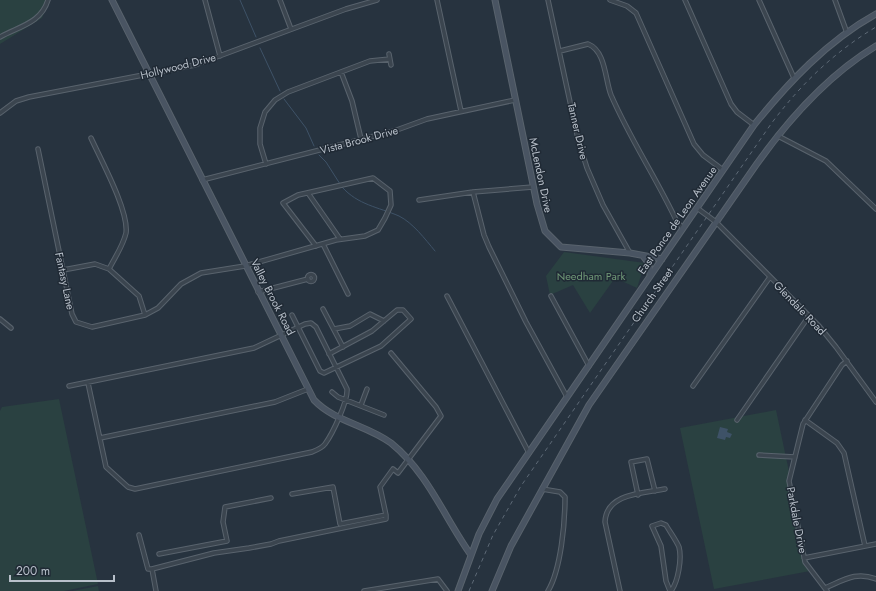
<svg xmlns="http://www.w3.org/2000/svg" width="876" height="591" font-family="Jost,sans-serif">
	<style>
		.green { fill: #2a4141 }
		.water { fill: #3e5267 }
		.lines { fill: none; stroke-linecap: round; stroke-linejoin: round }
		.stream { stroke: #3e5267; stroke-width: 1 }
		.street-casing { stroke: #59636d; stroke-width: 5.5 }
		.secondary-casing { stroke: #59636d; stroke-width: 7 }
		.street { stroke: #3b454f; stroke-width: 3.5 }
		.secondary { stroke: #495462; stroke-width: 5 }
		.rail { stroke: #5d6976; stroke-width: 1; stroke-dasharray: 4 4; stroke-linecap: butt }
		.labels { text-anchor: middle; stroke-width: 3; stroke-linejoin: round; paint-order: stroke }
		.street-label { font-size: 11px; fill: #b8c0ca; stroke: #202a35 }
		.park-label { font-size: 11px; fill: #709977; stroke: #202a35 }
	</style>
	<rect width="100%" height="100%" fill="#27333f"/>
	<path class="green" d="M 0,0 L 49,0 L 42,18 L 0,44 Z
		M 564,252 L 645,263 L 637,288 L 615,278 L 590,313 L 573,285 L 550,295 L 546,276 Z
		M 59,399 L 98,584 L 64,591 L 0,591 L 0,411 L 2,407 Z
		M 776,410 L 810,571 L 714,589 L 680,428 Z
		M 98,586 L 99,591 L 72,591 Z"/>
	<path class="water" d="M 720,427 L 728,429 L 727,432 L 732,434 L 730,438 L 726,437 L 725,440 L 717,438 Z"/>
	<g class="lines">
		<path class="stream" d="M 240,0 L 256,37
			M 260,48 L 280,91
			M 284,99 L 306,128 L 314,146
			M 319,155 L 326,162 L 340,184
			M 342,187 C 358,205 378,207 399,216 C 413,223 425,239 435,251"/>
		<g class="street-casing">
			<path id="street" d="M 205,0 L 220,56
				M 280,0 L 291,29
				M 437,0 L 461,111
				M 548,0 L 578,139 L 587,168 L 603,205 L 630,253
				M 610,0 L 627,6 L 636,13 L 694,144 L 703,155 L 723,170
				M 685,0 L 731,104 L 737,112 L 754,125
				M 759,0 L 794,78
				M 835,0 L 847,33
				M 0,37 C 20,26 41,23 48,0
				M 560,51 L 588,44 C 606,51 605,80 611,95 C 630,139 657,179 677,222 L 683,228
				M 389,54 L 391,65
				M 341,72 L 352,101 L 361,139
				M 0,113 L 16,101 L 29,97 L 195,65 L 346,9 L 377,0
				M 778,136 L 826,161 L 876,209
				M 91,138 C 101,160 129,211 126,233 C 123,246 115,257 109,269
				M 38,149 L 72,314 L 76,322 L 92,327 L 145,315 L 158,308 L 181,284 L 201,273 L 245,266 L 336,240 L 365,236 L 378,230 L 385,218 L 391,205 L 390,191 L 373,178 L 298,195 L 283,203 L 316,246
				M 266,164 L 260,144 L 260,128 L 265,112 L 275,100 L 288,92 L 370,61 L 390,59
				M 202,180 L 394,131 L 427,119 L 515,100
				M 473,192 L 484,235 L 489,247 L 526,322 L 567,397
				M 308,193 L 340,239
				M 419,200 L 473,192 L 533,187
				M 697,208 L 716,222 L 819,326 L 836,347 L 876,402
				M 323,244 L 348,294
				M 63,270 L 95,264 L 109,269 L 139,296 L 145,315
				M307.5 278a3.5 3.5 0 1 1 7 0a3.5 3.5 0 1 1-7 0Z
				M 258,292 L 308,279
				M 447,296 L 529,453
				M 551,296 L 589,366
				M 323,309 L 343,347
				M 292,315 L 320,371 L 324,373 L 381,346 L 411,319 L 403,310 L 397,310 L 372,331 L 329,354
				M 0,319 L 11,328
				M 334,329 L 350,326 L 370,314 L 384,321
				M 69,386 L 254,348 L 305,324 L 311,323 L 316,327 L 347,389 C 348,401 333,433 325,444 C 322,448 317,450 312,452 L 135,489 L 128,487 L 106,467 L 88,383
				M 693,386 L 770,277
				M 332,392 L 338,397 L 384,415
				M 361,405 L 367,389
				M 737,420 L 809,316
				M 805,420 L 837,443 L 844,453 L 865,546
				M 100,438 L 275,402 L 308,389
				M 759,455 L 795,457
				M 542,489 L 560,492 L 565,497 C 565,523 561,569 548,591
				M 292,494 L 333,487 L 340,524 L 386,515 L 380,487 L 393,469 L 398,473 L 441,416 L 436,407 L 391,353
				M 638,495 L 631,462 L 647,459 L 655,491
				M 139,535 L 148,569 L 152,569 L 156,591
				M 159,554 L 227,541 L 223,522 L 225,507 L 271,498
				M 804,558 L 876,544
				M 152,569 L 214,553 L 249,548 L 271,544 L 279,541 L 386,519 L 386,515
				M 825,588 C 844,580 856,571 876,579
				M 364,591 L 438,579 L 447,591
				M 620,591 L 605,522 C 606,493 644,493 665,489
				M 670,591 L 666,581 L 661,546 L 652,526 L 661,523 L 666,525 C 670,532 676,540 679,547 C 682,559 678,582 671,591
				M 827,591 L 805,562 L 789,481 L 803,424 L 842,365 L 847,361"/>
		</g>
		<g class="secondary-casing">
			<path id="secondary" d="M 112,0 L 314,400 C 335,422 367,425 391,443 C 428,473 444,517 471,555
				M 495,0 L 537,204 L 545,231 L 561,247 L 630,253 L 662,259
				M 643,256 L 649,264 L 650,275
				M 458,591 L 479,534 L 497,499 L 754,125 C 788,83 827,41 876,14
				M 492,591 L 511,546 L 589,405 L 756,165 C 788,120 828,75 876,46"/>
		</g>
		<use href="#street" class="street"/>
		<use href="#secondary" class="secondary"/>
		<path class="rail" d="M 469,591 L 493,535 L 521,486 L 771,124 C 800,85 834,52 876,27"/>
	</g>
	<g class="labels">
		<g class="street-label">
			<text transform="translate(178 66) rotate(-14)" y="4">Hollywood Drive</text>
			<text transform="translate(578 131) rotate(77)" y="4">Tanner Drive</text>
			<text transform="translate(359 140) rotate(-15)" y="4">Vista Brook Drive</text>
			<text transform="translate(541 175) rotate(78)" y="4">McLendon Drive</text>
			<text transform="translate(677 220) rotate(-55)" y="4">East Ponce de Leon Avenue</text>
			<text transform="translate(65 281) rotate(78)" y="4">Fantasy Lane</text>
			<text transform="translate(652 295) rotate(-55)" y="4">Church Street</text>
			<text transform="translate(273 297) rotate(63)" y="4">Valley Brook Road</text>
			<text transform="translate(800 308) rotate(46)" y="4">Glendale Road</text>
			<text transform="translate(797 520) rotate(79)" y="4">Parkdale Drive</text>
		</g>
		<g class="park-label">
			<text x="591" y="280">Needham Park</text>
		</g>
	</g>
	<path d="M10 575v6h104v-6" fill="none" stroke="#b8c0ca" stroke-width="2"/>
	<text x="16" y="575" font-size="12" fill="#b8c0ca" stroke="#202a35" stroke-width="3" paint-order="stroke">200 m</text>
</svg>
